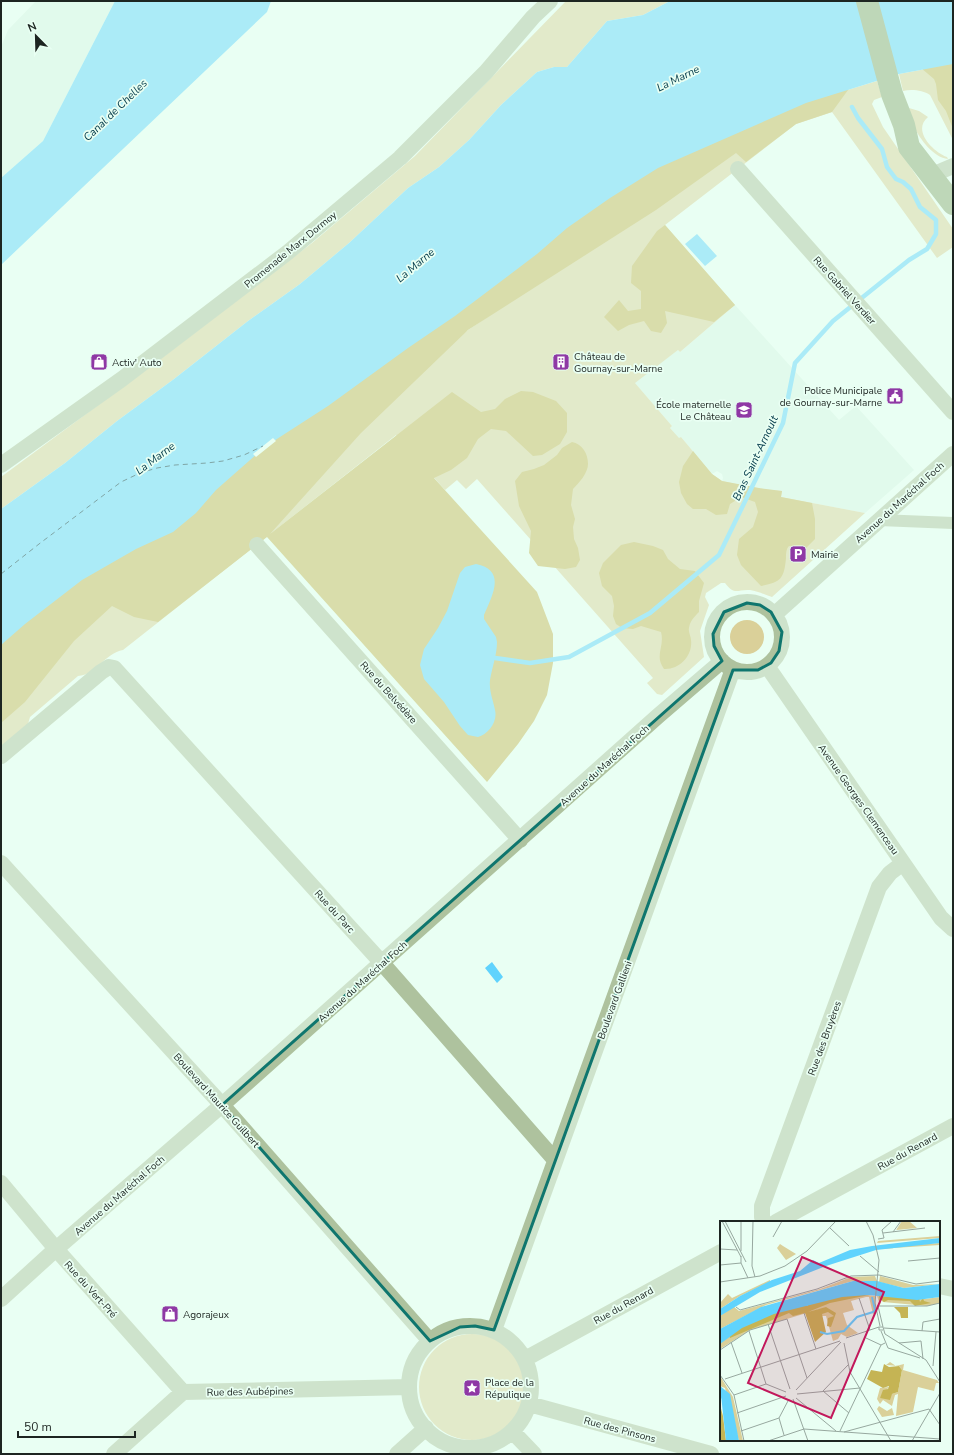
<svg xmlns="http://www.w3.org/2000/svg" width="954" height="1455" font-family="'Nunito Sans',sans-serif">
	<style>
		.built { fill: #d7f4e4 }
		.green { fill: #dad099 }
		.forest { fill: #c5b454 }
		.water { fill: #60d3fd }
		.pier { fill: #e9fff3 }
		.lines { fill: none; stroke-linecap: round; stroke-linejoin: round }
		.stream { stroke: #60d3fd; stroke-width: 4.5 }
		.ferry { stroke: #003848; stroke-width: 1; stroke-dasharray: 5 4; stroke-linecap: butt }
		.pedestrian { stroke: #aec29e; stroke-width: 12 }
		.minor { stroke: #aec29e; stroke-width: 16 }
		.secondary { stroke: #8aa671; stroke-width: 22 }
		.marked { fill: none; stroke: #0f766e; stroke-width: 3; stroke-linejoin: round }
		.labels { text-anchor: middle; stroke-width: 3.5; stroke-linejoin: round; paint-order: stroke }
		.street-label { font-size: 10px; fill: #1d2521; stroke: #e9fff3 }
		.poi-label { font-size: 10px; fill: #1d2521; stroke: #e9fff3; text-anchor: start }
		.water-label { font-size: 11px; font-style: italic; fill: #003848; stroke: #e9fff3 }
		.inset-river { fill: none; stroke: #60d3fd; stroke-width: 2 }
		.inset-road { fill: none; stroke: #97a89f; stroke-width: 1 }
		.view { fill: #c2185b; fill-opacity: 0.15; stroke: #c2185b; stroke-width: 2 }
		.inset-edge { fill: none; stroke: #1d2521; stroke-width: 2 }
	</style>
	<rect width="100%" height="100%" fill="#e9fff3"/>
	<path class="built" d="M 36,1 L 115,1 L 43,141 L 1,178 L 1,47 L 8,30 Z
		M 735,305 L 839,420 L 856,406 L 914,470 L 865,513 L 781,497 L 782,491 L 760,489 L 722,481 L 723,478 L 722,474 L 717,471 L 712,474 L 681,437 L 679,439 L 670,428 L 672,426 L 634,382 L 678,350 L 680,352 Z"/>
	<path class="green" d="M 566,1 L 670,1 L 643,15 L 607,21 L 567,67 L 554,67 L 537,72 L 501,105 L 469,140 L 439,167 L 408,188 L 349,243 L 300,284 L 248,321 L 174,379 L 117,421 L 65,463 L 1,509 L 1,477 L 159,360 L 312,243 L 415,156 Z
		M 953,64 L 953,140 L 930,95 C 923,90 911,89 903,91 L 899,74 Z
		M 877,81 L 882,97 L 874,100 L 872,104 L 883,127 L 953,229 L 953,247 L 937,258 L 832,112 L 796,124 L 665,225 L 735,305 L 680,352 L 678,350 L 635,383 L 672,426 L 670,428 L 679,438 L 681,437 L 712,474 L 722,481 L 760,489 L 782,491 L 781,497 L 865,513 L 772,597 C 765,595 758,591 750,590 C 737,589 735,596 725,583 L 721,583 L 706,593 L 705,597 L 709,605 L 700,631 L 704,657 L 662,695 L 657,694 L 647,683 L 653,678 L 477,479 L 466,489 L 457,480 L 445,490 L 396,435 L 123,650 C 105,653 96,675 78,676 L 30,717 L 28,724 L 1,748 L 1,645 L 805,103 Z
		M 909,108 L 919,111 L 928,117 C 912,130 932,151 947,157 L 948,159 C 934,158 920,139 914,127 C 911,121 911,114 909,108 Z
		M730 637a17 17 0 1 1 34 0a17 17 0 1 1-34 0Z
		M419 1387a53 53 0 1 1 106 0a53 53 0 1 1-106 0Z"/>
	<path class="forest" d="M 953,57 L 953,129 L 946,111 L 938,100 L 936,84 L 934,79 L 921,68 Z
		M 864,68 L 832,112 L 796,124 L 746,162 L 736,153 L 656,210 L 468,330 L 361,433 L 270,534 L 452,392 L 481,412 L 495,409 L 505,399 L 521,391 L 533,392 L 556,401 L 567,413 L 567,432 L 560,444 L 542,455 L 533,456 L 506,431 L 491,429 L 478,439 L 467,458 L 451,470 L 434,478 L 537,592 L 553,634 L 553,663 L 547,695 L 534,721 L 518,744 L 487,782 L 267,537 L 158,622 L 134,617 L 112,606 L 74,641 L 25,702 L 1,723 L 1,628 L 648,148 Z
		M 665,225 L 735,305 L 714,322 L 665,311 L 667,323 L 661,333 L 651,331 L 644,321 L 629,325 L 618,331 L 604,317 L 619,300 L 628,311 L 641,309 L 641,291 L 631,283 L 632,266 L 657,231 Z
		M 572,442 C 582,444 588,453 588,464 C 588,473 579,483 573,489 L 571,505 L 575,519 L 573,527 L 574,539 L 578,548 L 580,560 L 576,567 L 565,569 L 538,566 L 529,553 L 531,531 L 519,506 L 515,481 L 522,472 L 534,469 L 544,465 L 557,455 L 562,448 Z
		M 693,451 L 712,474 L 722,481 L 759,488 L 782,491 L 781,497 L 812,503 L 815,519 L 815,539 L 805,549 L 789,546 C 786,549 786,554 786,558 C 784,579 781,582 761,586 L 741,565 L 737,555 L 739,539 L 753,527 L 758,512 L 755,502 L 741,497 L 730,504 L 727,514 L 716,515 L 706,509 L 693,509 L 687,504 L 681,493 L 679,482 L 683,466 Z
		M 634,542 L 653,546 L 663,550 L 668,559 L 680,569 L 695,571 L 704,583 L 699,601 L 699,612 C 694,617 690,621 689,628 C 688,632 691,636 691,640 C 693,656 679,670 664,669 C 654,655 665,647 661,632 L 641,626 L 633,629 L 622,628 L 616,624 L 613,616 L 614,606 L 612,596 L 602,586 L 599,573 L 603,563 L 621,545 Z"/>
	<path class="water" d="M 115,1 L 271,1 L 267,12 L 1,265 L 1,178 L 43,141 Z
		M 670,1 L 953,1 L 953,64 L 899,74 L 806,103 L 658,168 L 610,198 L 567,228 L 537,254 L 455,316 L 408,348 L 328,406 L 266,446 L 216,490 L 196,513 L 173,532 L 136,549 L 82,580 L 25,624 L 1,645 L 1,509 L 65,463 L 117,421 L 174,379 L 248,321 L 300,284 L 349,243 L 408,188 L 439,167 L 469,140 L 501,105 L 537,72 L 554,67 L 567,67 L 607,21 L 643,15 Z
		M 697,234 L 717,256 L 705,266 L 685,244 Z
		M 476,564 C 507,570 492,596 484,615 L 484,619 L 496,637 L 497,642 C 497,655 492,667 490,680 C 489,692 493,699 495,710 C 498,722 488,734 478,737 L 468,735 L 460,726 L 444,702 L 424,679 L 420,665 L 424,649 L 438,628 L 447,611 L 460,573 L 465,567 Z
		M 492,962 L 503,977 L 497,983 L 485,968 Z"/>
	<path class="pier" d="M 273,438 L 276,441 L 256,457 L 253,454 Z"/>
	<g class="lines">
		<path class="stream" d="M 495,658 L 530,663 L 569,657 L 650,613 L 719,555 L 783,423 L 795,363 L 833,321 L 909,260 L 927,249 L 936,234 L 936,220 L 920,207 L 911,189 L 903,182 L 896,179 L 887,167 L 882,149 L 858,118 L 852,107"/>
		<path class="ferry" d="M 1,574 L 39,544 L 121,482 L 140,473 L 157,468 L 175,465 L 207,463 L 223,461 L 244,455 L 263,446"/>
		<path class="pedestrian" d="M 879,520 L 953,523"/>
		<path class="minor" d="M 738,169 L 953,412
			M 939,172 L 953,166
			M 1,465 L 122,379 L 287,253 L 400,158 L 486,72 L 533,17 L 550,1
			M 257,545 L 520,840
			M712 637a35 35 0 1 1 70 0a35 35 0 1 1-70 0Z
			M 774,615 L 953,454
			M 767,666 L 941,918 L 953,929
			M 1,756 L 101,672 L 109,667 L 114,668 L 382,963 L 555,1160
			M 1,863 L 222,1105 L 430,1341
			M 1,1183 L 56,1249 L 183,1392
			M 764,1222 L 762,1217 L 762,1206 L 879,887 L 890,873 L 903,863
			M 776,1222 L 953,1126
			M 939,1286 L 953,1289
			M 1,1299 L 56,1249 L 222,1105 L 658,716 L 722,661
			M409 1387a61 61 0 1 1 122 0a61 61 0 1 1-122 0Z
			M 494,1330 L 733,669
			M 525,1359 L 721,1252
			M 529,1404 L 711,1454
			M 512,1431 L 534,1454
			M 114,1454 L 183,1392 L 409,1387
			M 397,1454 L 426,1428"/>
		<path class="secondary" d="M 867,1 L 892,94 L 904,125 L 909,147 L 953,204"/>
	</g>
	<path d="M0 0H954V1455H0ZM 747,603 L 760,605 L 771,612 L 782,632 L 779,651 L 771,663 L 758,670 L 733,670 L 494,1330 L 475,1326 L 460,1327 L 430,1341 L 222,1105 L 722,661 L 714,646 L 713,634 L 724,612 Z" fill="#e9fff3" fill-opacity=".55" fill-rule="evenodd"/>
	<path class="marked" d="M 747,603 L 760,605 L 771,612 L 782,632 L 779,651 L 771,663 L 758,670 L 733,670 L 494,1330 L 475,1326 L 460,1327 L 430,1341 L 222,1105 L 722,661 L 714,646 L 713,634 L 724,612 Z"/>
	<defs>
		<g id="shop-square" transform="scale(0.9)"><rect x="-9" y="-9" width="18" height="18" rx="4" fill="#8f38a5" stroke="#e9fff3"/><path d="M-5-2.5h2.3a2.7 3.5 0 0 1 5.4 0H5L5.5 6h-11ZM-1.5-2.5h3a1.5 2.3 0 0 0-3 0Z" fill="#fff"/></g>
		<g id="building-square" transform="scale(0.9)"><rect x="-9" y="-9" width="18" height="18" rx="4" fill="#8f38a5" stroke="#e9fff3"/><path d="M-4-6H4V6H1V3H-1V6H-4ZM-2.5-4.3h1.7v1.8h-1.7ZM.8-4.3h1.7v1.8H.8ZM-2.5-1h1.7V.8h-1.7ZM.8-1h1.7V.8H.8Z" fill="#fff"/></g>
		<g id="civic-square" transform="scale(0.9)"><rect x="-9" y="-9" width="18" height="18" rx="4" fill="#8f38a5" stroke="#e9fff3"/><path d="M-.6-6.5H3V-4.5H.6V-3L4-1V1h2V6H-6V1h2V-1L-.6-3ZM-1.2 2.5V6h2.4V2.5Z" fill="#fff"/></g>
		<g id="school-square" transform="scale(0.9)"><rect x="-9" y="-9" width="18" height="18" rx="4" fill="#8f38a5" stroke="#e9fff3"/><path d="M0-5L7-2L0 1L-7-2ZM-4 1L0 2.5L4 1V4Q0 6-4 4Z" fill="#fff"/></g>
		<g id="parking-square" transform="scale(0.9)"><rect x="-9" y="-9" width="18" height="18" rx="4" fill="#8f38a5" stroke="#e9fff3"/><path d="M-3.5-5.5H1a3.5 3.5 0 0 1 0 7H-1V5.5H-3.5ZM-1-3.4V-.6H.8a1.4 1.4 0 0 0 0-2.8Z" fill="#fff"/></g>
		<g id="sight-square" transform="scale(0.9)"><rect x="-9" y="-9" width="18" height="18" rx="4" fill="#8f38a5" stroke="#e9fff3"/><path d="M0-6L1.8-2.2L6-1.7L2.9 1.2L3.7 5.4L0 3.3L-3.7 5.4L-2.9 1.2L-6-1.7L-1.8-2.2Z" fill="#fff"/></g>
	</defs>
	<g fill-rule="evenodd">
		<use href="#shop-square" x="99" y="362"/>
		<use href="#building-square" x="561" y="362"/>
		<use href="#civic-square" x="895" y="396"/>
		<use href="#school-square" x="744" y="410"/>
		<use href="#parking-square" x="798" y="554"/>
		<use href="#shop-square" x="170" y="1314"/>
		<use href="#sight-square" x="472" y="1388"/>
	</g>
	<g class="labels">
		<g class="street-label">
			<text transform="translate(290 249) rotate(-39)" y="4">Promenade Marx Dormoy</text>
			<text transform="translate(845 290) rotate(48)" y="4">Rue Gabriel Verdier</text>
			<text transform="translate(899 502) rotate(-42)" y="4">Avenue du Maréchal Foch</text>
			<text transform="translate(389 692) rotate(48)" y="4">Rue du Belvédère</text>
			<text transform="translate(604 765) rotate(-42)" y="4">Avenue du Maréchal Foch</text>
			<text transform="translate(859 799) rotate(55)" y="4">Avenue Georges Clemenceau</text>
			<text transform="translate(335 911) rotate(48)" y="4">Rue du Parc</text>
			<text transform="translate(362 981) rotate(-42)" y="4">Avenue du Maréchal Foch</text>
			<text transform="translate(614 1000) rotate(-70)" y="4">Boulevard Gallieni</text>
			<text transform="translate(824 1038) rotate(-70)" y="4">Rue des Bruyères</text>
			<text transform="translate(217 1100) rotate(48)" y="4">Boulevard Maurice Guilbert</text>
			<text transform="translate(907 1151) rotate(-29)" y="4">Rue du Renard</text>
			<text transform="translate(119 1195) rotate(-41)" y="4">Avenue du Maréchal Foch</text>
			<text transform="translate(91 1289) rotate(48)" y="4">Rue du Vert-Pré</text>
			<text transform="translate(623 1305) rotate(-29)" y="4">Rue du Renard</text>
			<text transform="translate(250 1391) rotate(-1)" y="4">Rue des Aubépines</text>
			<text transform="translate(620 1429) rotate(15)" y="4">Rue des Pinsons</text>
		</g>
		<g class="poi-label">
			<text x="574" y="360">Château de<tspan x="574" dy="12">Gournay-sur-Marne</tspan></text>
			<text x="112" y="366">Activ' Auto</text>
			<text x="882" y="394" text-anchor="end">Police Municipale<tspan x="882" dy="12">de Gournay-sur-Marne</tspan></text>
			<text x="731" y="408" text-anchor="end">École maternelle<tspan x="731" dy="12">Le Château</tspan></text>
			<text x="811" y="558">Mairie</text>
			<text x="183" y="1318">Agorajeux</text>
			<text x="485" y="1386">Place de la<tspan x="485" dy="12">Répulique</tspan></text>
		</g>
		<g class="water-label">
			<text transform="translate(678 78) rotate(-26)" y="4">La Marne</text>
			<text transform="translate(115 110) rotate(-44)" y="4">Canal de Chelles</text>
			<text transform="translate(415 265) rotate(-40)" y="4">La Marne</text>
			<text transform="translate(155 458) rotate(-37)" y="4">La Marne</text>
			<text transform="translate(755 458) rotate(-65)" y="4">Bras Saint-Arnoult</text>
		</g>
	</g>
	<g transform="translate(720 1221)">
		<rect width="220" height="220" fill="#e9fff3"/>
		<path d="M 182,0 L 189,0 L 197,7 L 176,9 ZM 220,15 L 220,17 L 157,22 L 158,20 ZM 220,22 L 220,24 L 158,28 L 179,25 ZM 60,23 L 63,25 L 76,33 L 66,39 L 57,27 ZM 155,55 L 157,60 L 133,60 L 46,84 L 0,108 L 0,95 L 13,85 L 19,90 L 100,68 L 131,56 ZM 160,55 L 193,64 L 220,63 L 184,67 L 159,61 ZM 50,59 L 50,61 L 20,75 L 0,88 L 0,82 L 8,73 L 12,77 ZM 148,74 L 155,75 L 156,92 L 153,93 L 149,76 L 146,76 L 131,80 L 134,89 L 123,92 L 127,104 L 138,112 L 127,116 L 121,113 L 118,118 L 113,120 L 106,95 L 102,95 L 100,88 L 30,109 L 0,128 L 0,123 L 6,117 L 22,107 L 88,84 ZM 157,75 L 205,78 L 220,76 L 220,82 L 207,85 L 163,81 L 161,79 L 160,84 ZM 170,141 L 176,145 L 184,143 L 183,149 L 217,159 L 219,162 L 216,162 L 214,170 L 198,166 L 193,191 L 176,195 L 178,173 L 175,174 L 172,185 L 163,179 L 160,183 L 157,178 L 160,167 L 169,166 L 160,177 L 178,171 L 182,149 L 179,145 L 166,144 ZM 0,155 L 13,176 L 23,220 L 19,220 L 5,167 L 0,165 ZM 159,185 L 167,190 L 172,187 L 174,194 L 162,196 L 157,188 Z" fill="#dad099"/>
		<path d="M 132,72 L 154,73 L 110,82 L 88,91 L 106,86 L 116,92 L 111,106 L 107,105 L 108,97 L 114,95 L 108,91 L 102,93 L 106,111 L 95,121 L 85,92 L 73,95 L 69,92 L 10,117 L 9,114 L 23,105 L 58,90 ZM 159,75 L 199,77 L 200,81 L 203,77 L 204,80 L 211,82 L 195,85 L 190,80 L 168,79 L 164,81 L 161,78 L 160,83 ZM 174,86 L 188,86 L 188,97 L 181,97 L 180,92 ZM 164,143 L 169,146 L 179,145 L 182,149 L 178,171 L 172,173 L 170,179 L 160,177 L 163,169 L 168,168 L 169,165 L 163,167 L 147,158 L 151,149 L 162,151 ZM 0,184 L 3,195 L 6,220 L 0,220 Z" fill="#c5b454"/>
		<path d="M 220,17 L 220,22 L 156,29 L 106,45 L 40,71 L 0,95 L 0,88 L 20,75 L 52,59 L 80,50 L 93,39 L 99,42 L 130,29 L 152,25 ZM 133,60 L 157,60 L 184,67 L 220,63 L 220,76 L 197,79 L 148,74 L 122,76 L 54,93 L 22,107 L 0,123 L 0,108 L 41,86 ZM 0,165 L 10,173 L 19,220 L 6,220 Z" fill="#60d3fd"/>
		<path class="inset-river" d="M 100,111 L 107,113 L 124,110 L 137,96 L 153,91 L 155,89 L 152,76M 0,115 L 53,88 L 74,82 L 88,84M 0,172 L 6,184 L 12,220"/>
		<path class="inset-road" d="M 2,0 L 21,36M 5,0 L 26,41M 21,0 L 21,30M 33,0 L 32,45 L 35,56M 146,0 L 153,14 L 159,39 L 155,82 L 160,105M 110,7 L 129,25M 173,11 L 181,0M 163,12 L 205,7M 53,16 L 62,0M 158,18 L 164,17 L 162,9 L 172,0M 0,28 L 17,29M 21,35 L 21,42 L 28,57M 140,35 L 159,51M 188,40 L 220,37M 0,44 L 21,42M 0,61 L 40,55 L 65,45 L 87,30 L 116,0M 139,77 L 150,109M 157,85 L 207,85 L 220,82M 158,85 L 163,106M 16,86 L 20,89 L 97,68 L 131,55 L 159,54 L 196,63 L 220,60M 84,92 L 96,128M 48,103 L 70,168M 164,107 L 220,111M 163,109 L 159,109 L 159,106 L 163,106 L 165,113 L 206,139 L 220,161M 29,110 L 46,163M 161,110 L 168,127 L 200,137M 202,110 L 203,101 L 220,98M 126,117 L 159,106M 146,117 L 161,124 L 165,122M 11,121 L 22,152M 124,122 L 130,151 L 171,220M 179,122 L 201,120 L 203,138M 0,129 L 30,109 L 67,98 L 87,157M 213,145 L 216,111M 0,154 L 14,174 L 24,220M 5,158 L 120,120M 76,169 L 121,121M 103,170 L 128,144M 103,170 L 129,192M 77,173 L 140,167M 14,174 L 46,163 L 66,171M 76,177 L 116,210M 73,178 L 88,220M 17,192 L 66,175M 59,197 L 64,214M 21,210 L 59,197 L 69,178M 120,210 L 161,124M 124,211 L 209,188 L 220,204M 48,220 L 84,208 L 220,218M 192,220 L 220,172"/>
		<path class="view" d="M 82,36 L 164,71 L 111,197 L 28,162 Z"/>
		<rect width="220" height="220" class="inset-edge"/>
	</g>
	<rect width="954" height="1455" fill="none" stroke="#1d2521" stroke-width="4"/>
	<g transform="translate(36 36) rotate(337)" stroke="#e9fff3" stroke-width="3" paint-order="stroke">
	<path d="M0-3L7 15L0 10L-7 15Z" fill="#1d2521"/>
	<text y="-6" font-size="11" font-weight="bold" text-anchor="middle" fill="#1d2521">N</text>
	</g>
	<path d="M18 1431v6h117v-6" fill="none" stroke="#1d2521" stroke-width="2"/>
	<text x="24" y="1431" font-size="12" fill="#1d2521" stroke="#e9fff3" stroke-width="3" paint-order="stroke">50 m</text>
</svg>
